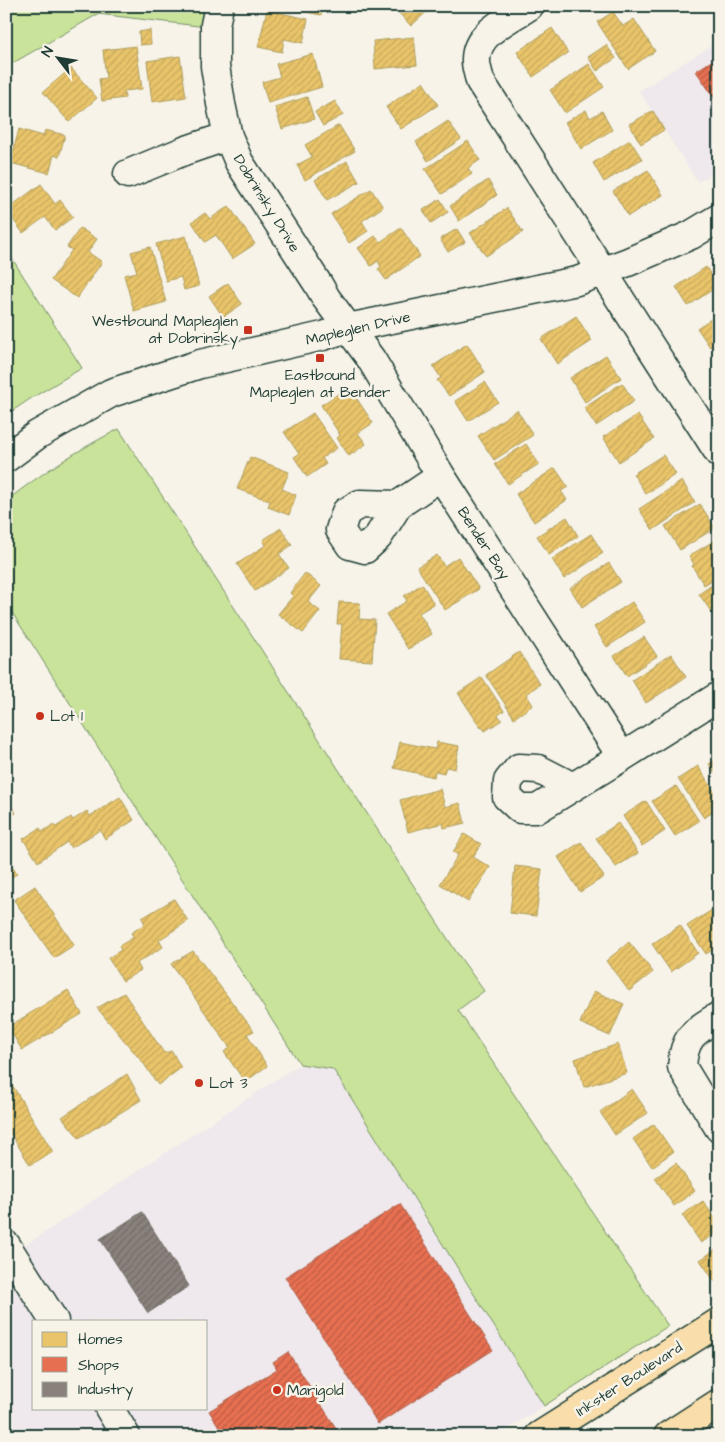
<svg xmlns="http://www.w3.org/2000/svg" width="725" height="1442" font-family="'Architects Daughter',sans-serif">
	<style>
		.built { fill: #efe8ec; fill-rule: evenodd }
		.green { fill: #cae39a; stroke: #749067 }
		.homes { fill: url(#homes-hatch); stroke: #ac9c5a }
		.shops { fill: url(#shops-hatch); stroke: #ab6048 }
		.industry { fill: url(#industry-hatch); stroke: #6a6d66 }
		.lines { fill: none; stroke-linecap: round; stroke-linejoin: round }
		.minor-casing { stroke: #1f3d34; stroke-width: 31 }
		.major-casing { stroke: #1f3d34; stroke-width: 31 }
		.minor { stroke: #f7f3e8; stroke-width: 28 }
		.major { stroke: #f9deab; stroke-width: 28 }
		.poi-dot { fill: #c8321e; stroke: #f7f3e8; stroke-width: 2 }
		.labels { text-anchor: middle; stroke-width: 5; stroke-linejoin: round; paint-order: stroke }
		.street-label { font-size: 15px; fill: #1f3d34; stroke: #f7f3e8 }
		.poi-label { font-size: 15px; fill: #1f3d34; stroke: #f7f3e8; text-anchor: start }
	</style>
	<defs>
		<pattern id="homes-hatch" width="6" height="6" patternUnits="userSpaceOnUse" patternTransform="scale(1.25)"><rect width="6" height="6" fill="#e9c46a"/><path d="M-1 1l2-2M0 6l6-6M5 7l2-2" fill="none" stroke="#c7a95c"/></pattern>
		<pattern id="shops-hatch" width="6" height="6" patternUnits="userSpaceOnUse" patternTransform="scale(1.25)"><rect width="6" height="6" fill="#e76f51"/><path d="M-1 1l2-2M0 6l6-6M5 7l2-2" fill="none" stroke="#bb5c44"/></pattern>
		<pattern id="industry-hatch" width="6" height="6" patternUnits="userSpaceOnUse" patternTransform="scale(1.25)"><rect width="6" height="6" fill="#8a817c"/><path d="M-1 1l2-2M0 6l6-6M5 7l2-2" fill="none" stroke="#706b66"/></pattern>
	</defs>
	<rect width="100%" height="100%" fill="#f7f3e8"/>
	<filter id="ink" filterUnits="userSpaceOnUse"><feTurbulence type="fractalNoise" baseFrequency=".02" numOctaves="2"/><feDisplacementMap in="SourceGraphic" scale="10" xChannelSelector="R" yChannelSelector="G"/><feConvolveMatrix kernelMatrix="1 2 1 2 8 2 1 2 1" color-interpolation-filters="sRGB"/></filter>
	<g filter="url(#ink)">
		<path class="built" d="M 719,41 L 719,169 L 698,182 L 639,91 Z
			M 300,1064 L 333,1069 L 544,1406 L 496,1436 L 6,1436 L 6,1258 ZM 34,1321 L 206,1321 L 206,1408 L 34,1408 Z"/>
		<path class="green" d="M 6,6 L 219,6 L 215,28 L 98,14 L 6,67 Z
			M 6,249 L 82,368 L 30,399 L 6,415 Z
			M 119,429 L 457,953 L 484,991 L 458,1010 L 668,1326 L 544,1406 L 333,1069 L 300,1064 L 6,603 L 6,501 C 42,473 79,449 119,429 Z"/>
		<path class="homes" d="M 286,6 L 323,6 L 321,15 L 286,8 Z
			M 404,6 L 433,6 L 411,26 L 398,12 Z
			M 267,10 L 308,19 L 303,43 L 284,39 L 282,52 L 258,47 Z
			M 613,12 L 623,26 L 634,19 L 655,51 L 628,69 L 597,22 Z
			M 552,28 L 568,53 L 533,77 L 517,52 Z
			M 150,30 L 151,44 L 140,45 L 139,32 Z
			M 414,37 L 417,65 L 375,69 L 373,41 Z
			M 606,45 L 616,58 L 597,71 L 588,57 Z
			M 136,46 L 142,89 L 124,91 L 125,98 L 102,101 L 99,79 L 106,78 L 103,50 Z
			M 313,54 L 322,87 L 268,103 L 262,82 L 280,77 L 276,64 Z
			M 180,56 L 186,97 L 152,102 L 147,61 Z
			M 589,64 L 604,87 L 565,113 L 550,90 Z
			M 71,68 L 97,98 L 69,122 L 43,92 Z
			M 423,82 L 438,105 L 401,129 L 386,107 Z
			M 307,97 L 314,119 L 282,129 L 275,107 Z
			M 335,101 L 343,115 L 323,126 L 315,112 Z
			M 586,110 L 590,118 L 602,111 L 612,130 L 581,149 L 565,122 Z
			M 653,111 L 664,130 L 641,144 L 629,124 Z
			M 448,121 L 461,139 L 428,161 L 416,142 Z
			M 339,125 L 355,151 L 305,180 L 297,165 L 312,157 L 305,145 Z
			M 19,129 L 43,136 L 45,130 L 65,135 L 59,157 L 54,155 L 49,173 L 10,163 Z
			M 630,140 L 642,159 L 604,182 L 593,163 Z
			M 468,141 L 480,160 L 468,168 L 472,174 L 442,194 L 425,169 Z
			M 347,161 L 359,182 L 327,200 L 315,180 Z
			M 648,170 L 663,195 L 628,216 L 613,191 Z
			M 488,180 L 497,195 L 459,221 L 450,206 Z
			M 41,184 L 55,204 L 60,200 L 73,217 L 55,230 L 45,217 L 23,233 L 6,210 Z
			M 371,189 L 383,207 L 362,221 L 368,231 L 349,243 L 331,214 Z
			M 440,199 L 448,212 L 431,223 L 423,210 Z
			M 229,206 L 255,244 L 232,259 L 216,235 L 205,242 L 192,222 L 205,213 L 210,219 Z
			M 507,208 L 523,232 L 486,256 L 470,233 Z
			M 80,228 L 97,239 L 88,252 L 102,262 L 77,298 L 51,280 L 72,250 L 67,247 Z
			M 401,228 L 420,256 L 386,280 L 378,269 L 381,267 L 378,261 L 371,266 L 358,248 L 375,236 L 380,242 Z
			M 457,229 L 465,242 L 448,252 L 440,239 Z
			M 186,236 L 199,286 L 184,290 L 181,277 L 166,281 L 156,244 Z
			M 150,247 L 166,302 L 134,311 L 124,275 L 137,272 L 131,252 Z
			M 706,267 L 718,286 L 688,306 L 676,287 Z
			M 228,283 L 242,304 L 223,317 L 209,296 Z
			M 719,314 L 719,341 L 710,347 L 697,328 Z
			M 576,316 L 592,341 L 557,364 L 541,339 Z
			M 467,344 L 485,372 L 449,396 L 437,380 L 441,378 L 433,366 Z
			M 606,355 L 621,378 L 585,402 L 570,378 Z
			M 485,382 L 498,402 L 468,421 L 455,401 Z
			M 622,383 L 634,401 L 596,426 L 584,408 Z
			M 349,387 L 373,423 L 358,433 L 366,444 L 349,456 L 337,438 L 340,435 L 321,405 Z
			M 517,410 L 533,435 L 494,460 L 478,436 Z
			M 313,413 L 337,448 L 322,458 L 326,464 L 307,477 L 294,457 L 299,454 L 284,432 Z
			M 638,415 L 654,439 L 619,462 L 603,437 Z
			M 526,444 L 539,464 L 508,484 L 495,464 Z
			M 663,455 L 676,474 L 646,494 L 633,474 Z
			M 250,457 L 289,472 L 282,489 L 296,495 L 289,515 L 268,507 L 270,501 L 237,489 Z
			M 555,468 L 568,487 L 561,491 L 567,500 L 534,522 L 516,494 Z
			M 682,481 L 695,502 L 653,530 L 639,509 Z
			M 700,504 L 715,528 L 680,550 L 665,526 Z
			M 567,517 L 578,536 L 549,555 L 537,536 Z
			M 281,528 L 292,545 L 279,554 L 289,568 L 255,591 L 237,564 L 266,545 L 263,540 Z
			M 591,534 L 603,553 L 564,579 L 552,559 Z
			M 717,539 L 719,541 L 719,576 L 704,585 L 692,566 L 694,564 L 689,556 Z
			M 437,555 L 444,566 L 458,557 L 479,589 L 445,610 L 417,567 Z
			M 609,563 L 621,582 L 582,607 L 570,588 Z
			M 305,573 L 321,586 L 308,602 L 320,611 L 303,633 L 278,614 L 293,596 L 290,593 Z
			M 719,580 L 719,609 L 712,613 L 699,594 Z
			M 422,584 L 434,604 L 419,613 L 432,634 L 408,649 L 386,614 L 407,601 L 404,596 Z
			M 339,602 L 360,603 L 359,619 L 375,620 L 372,661 L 339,659 L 342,624 L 337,624 Z
			M 632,602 L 645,622 L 607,647 L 594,627 Z
			M 644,637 L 657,656 L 627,676 L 614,656 Z
			M 519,652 L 540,684 L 526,694 L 533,705 L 514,718 L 486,675 Z
			M 671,654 L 686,677 L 646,703 L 632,680 Z
			M 482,677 L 504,711 L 498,715 L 502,720 L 485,731 L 482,727 L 481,728 L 458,693 Z
			M 400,742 L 435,749 L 437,742 L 459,746 L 455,769 L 446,767 L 444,773 L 435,771 L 434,777 L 394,768 Z
			M 719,758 L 719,779 L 709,764 Z
			M 698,766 L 719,799 L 719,808 L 704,818 L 678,779 Z
			M 676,786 L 699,821 L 675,836 L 652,801 Z
			M 440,789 L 445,807 L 460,803 L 465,823 L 444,828 L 443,823 L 408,832 L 400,800 Z
			M 6,797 L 16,813 L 6,819 Z
			M 120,797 L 134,820 L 105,839 L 100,830 L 71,848 L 67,842 L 38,862 L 23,839 L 40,828 L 42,832 L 54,824 L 56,827 L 71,817 L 73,820 L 87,811 L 90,816 Z
			M 646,801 L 665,831 L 642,846 L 623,816 Z
			M 618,823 L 638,853 L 616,867 L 596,838 Z
			M 464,834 L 481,844 L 473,857 L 490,867 L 468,902 L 440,884 L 458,855 L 453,852 Z
			M 581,842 L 604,877 L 580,892 L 558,857 Z
			M 6,857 L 17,874 L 6,880 Z
			M 515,866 L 542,869 L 536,916 L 510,913 Z
			M 35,886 L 74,945 L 54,958 L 14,900 Z
			M 174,899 L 188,921 L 159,940 L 163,947 L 137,963 L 141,970 L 123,981 L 108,958 L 121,950 L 119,946 L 134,937 L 131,933 L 145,924 L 142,918 Z
			M 715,908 L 719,913 L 719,946 L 706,954 L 687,926 Z
			M 680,925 L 698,953 L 671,972 L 652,944 Z
			M 629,942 L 653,972 L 629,991 L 606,961 Z
			M 193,951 L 254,1031 L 247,1034 L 267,1066 L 245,1082 L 224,1052 L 230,1048 L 171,964 Z
			M 68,990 L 82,1014 L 22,1050 L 8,1027 Z
			M 594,991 L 624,1004 L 610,1036 L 580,1023 Z
			M 124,993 L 164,1053 L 172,1051 L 181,1068 L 158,1085 L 144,1064 L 97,1008 Z
			M 618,1044 L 627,1073 L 584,1087 L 575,1059 Z
			M 127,1074 L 141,1100 L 79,1138 L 62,1117 Z
			M 6,1075 L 53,1152 L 30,1165 L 6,1126 Z
			M 632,1089 L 648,1113 L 615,1135 L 600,1112 Z
			M 654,1124 L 673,1152 L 652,1167 L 633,1139 Z
			M 676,1163 L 695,1191 L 674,1206 L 655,1178 Z
			M 703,1201 L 719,1224 L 719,1231 L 701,1243 L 682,1215 Z
			M 719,1247 L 719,1279 L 715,1282 L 700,1260 Z"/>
		<path class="shops" d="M 719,56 L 719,105 L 696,71 Z
			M 400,1204 L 493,1350 L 378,1424 L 285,1277 Z
			M 288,1352 L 341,1436 L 225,1436 L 209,1411 L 277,1369 L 273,1362 Z"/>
		<path class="industry" d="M 142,1212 L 189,1286 L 148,1313 L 100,1239 Z"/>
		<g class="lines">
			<g class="minor-casing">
				<path id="minor" d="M 219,6 L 215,25 L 215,66 L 221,104 L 228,136 L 239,162 L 318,284 L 326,298 L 371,359 L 441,476 L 622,757 L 719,696
					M 529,6 C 508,20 475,33 476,61 C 476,68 479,75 480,81 L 719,453
					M 128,174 L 184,151 L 228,136
					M 6,458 L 37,435 L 111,393 L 200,364 L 323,336 L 348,328 L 577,281 L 628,262 L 691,235 L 719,218
					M 398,505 L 378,537 L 365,549 L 350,545 L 340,530 L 346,512 L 360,504 L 398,505 L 441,476
					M 573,787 L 538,769 L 519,768 L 508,781 L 507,797 L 520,809 L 537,809 L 622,757
					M 719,1016 C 695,1031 684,1036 682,1067 L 719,1128
					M 6,1245 L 54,1321
					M 109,1408 L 126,1436"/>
			</g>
			<g class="major-casing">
				<path id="major" d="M 539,1436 L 719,1322
					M 668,1436 L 719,1403"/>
			</g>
			<use href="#minor" class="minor"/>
			<use href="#major" class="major"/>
		</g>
	</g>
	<g class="poi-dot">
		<rect x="243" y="325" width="10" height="10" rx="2.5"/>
		<rect x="315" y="353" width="10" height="10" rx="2.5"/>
		<circle cx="40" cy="716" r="5"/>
		<circle cx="199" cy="1083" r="5"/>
		<circle cx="277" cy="1390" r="5"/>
	</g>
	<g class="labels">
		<g class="street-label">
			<text transform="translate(267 203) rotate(58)" y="5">Dobrinsky Drive</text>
			<text transform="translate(358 328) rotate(-13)" y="5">Mapleglen Drive</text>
			<text transform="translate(484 543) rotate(57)" y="5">Bender Bay</text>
			<text transform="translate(629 1379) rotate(-33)" y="5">Inkster Boulevard</text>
		</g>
		<g class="poi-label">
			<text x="238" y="326" text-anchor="end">Westbound Mapleglen<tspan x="238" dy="17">at Dobrinsky</tspan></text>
			<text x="320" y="380" text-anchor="middle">Eastbound<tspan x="320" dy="17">Mapleglen at Bender</tspan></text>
			<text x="50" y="721">Lot 1</text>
			<text x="209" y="1088">Lot 3</text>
			<text x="287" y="1395">Marigold</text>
		</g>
	</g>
	<rect width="725" height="1442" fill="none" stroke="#f7f3e8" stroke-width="25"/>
	<rect x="12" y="12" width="700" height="1417" fill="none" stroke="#1f3d34" stroke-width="2" filter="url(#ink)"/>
	<rect x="32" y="1320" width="175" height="90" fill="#f7f3e8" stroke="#a1aaa0"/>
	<rect x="42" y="1332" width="25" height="15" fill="#e9c46a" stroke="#a1aaa0"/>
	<text x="78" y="1344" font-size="15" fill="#1f3d34">Homes</text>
	<rect x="42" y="1357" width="25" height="15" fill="#e76f51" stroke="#a1aaa0"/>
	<text x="78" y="1370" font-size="15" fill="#1f3d34">Shops</text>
	<rect x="42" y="1382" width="25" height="15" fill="#8a817c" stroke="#a1aaa0"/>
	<text x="78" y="1394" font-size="15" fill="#1f3d34">Industry</text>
	<g transform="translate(58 58) rotate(301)" stroke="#f7f3e8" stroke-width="4" paint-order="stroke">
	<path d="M0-4L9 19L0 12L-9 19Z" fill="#1f3d34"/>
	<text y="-8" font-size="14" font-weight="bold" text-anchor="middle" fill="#1f3d34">N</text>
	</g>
</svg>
